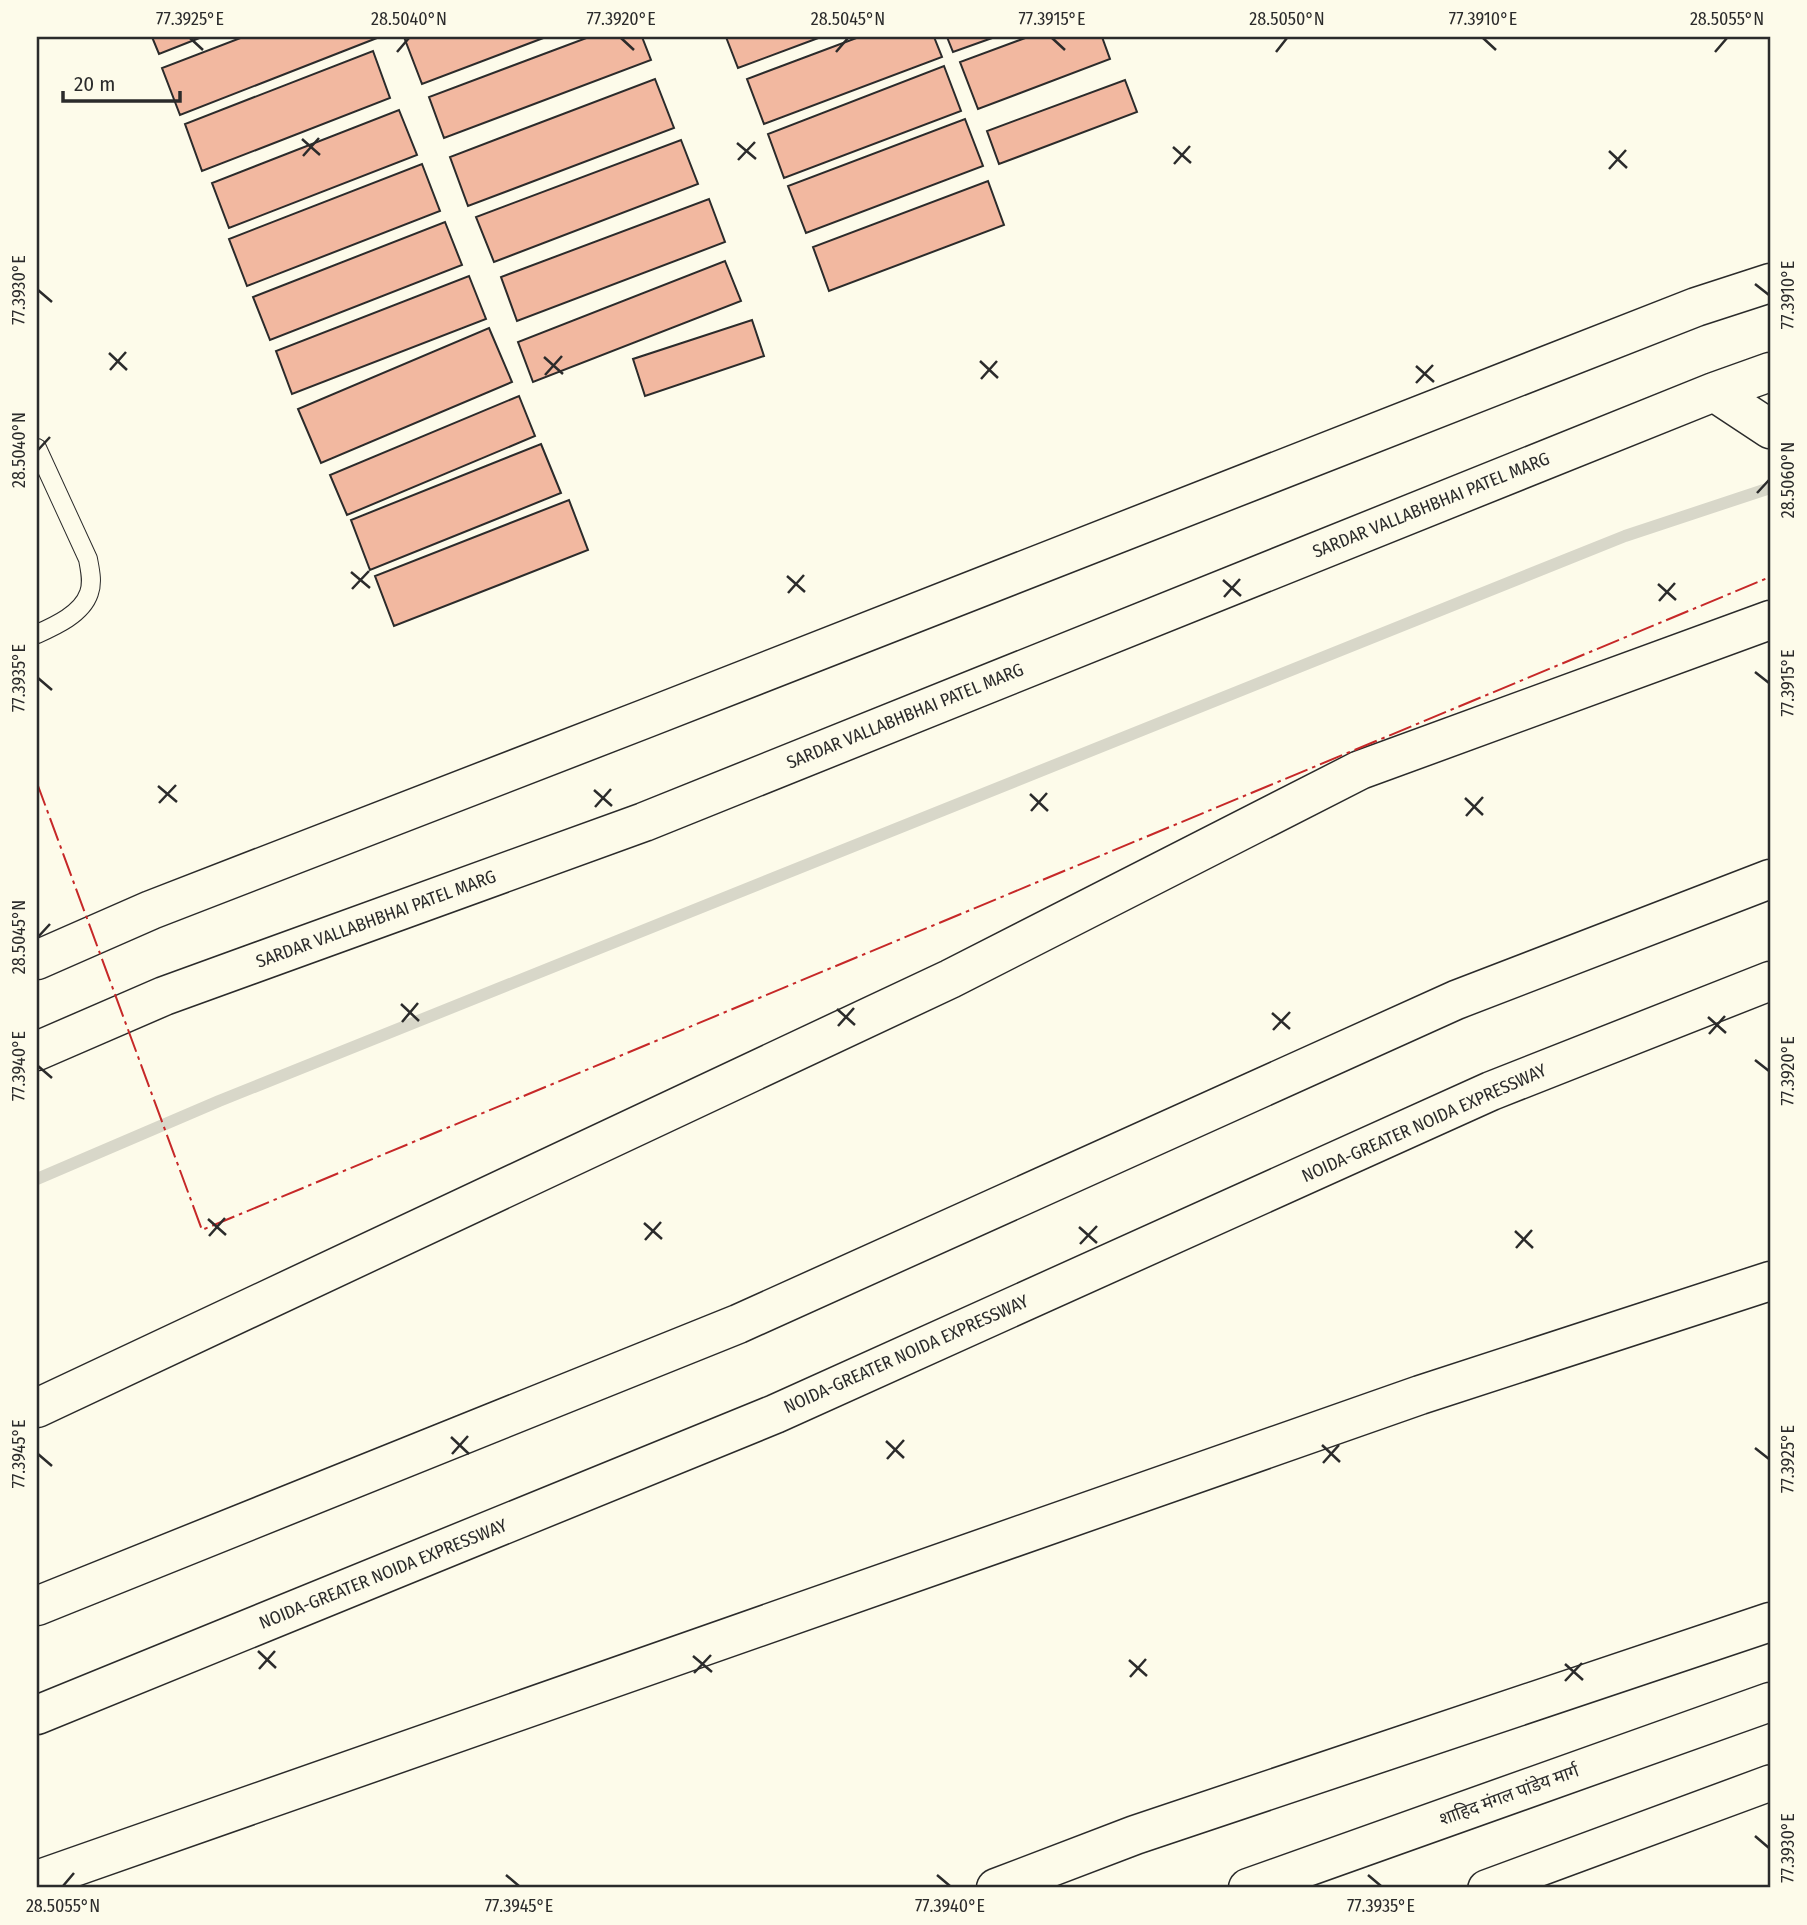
<svg xmlns="http://www.w3.org/2000/svg" width="1807" height="1925" font-family="'Fira Sans Condensed','Noto Sans Devanagari',sans-serif">
	<style>
		.lines { fill: none; stroke-linecap: round; stroke-linejoin: round }
		.stream { stroke: #d8d7c9; stroke-width: 12 }
		.building { fill: #f2b8a0; stroke: #2b2b2b; stroke-width: 2 }
		.lane-casing { stroke: #2b2b2b; stroke-width: 20 }
		.street-casing { stroke: #2b2b2b; stroke-width: 38 }
		.secondary-casing { stroke: #2b2b2b; stroke-width: 41 }
		.highway-casing { stroke: #2b2b2b; stroke-width: 41 }
		.lane { stroke: #fdfbea; stroke-width: 18 }
		.street { stroke: #fdfbea; stroke-width: 35 }
		.secondary { stroke: #fdfbea; stroke-width: 38 }
		.highway { stroke: #fdfbea; stroke-width: 38 }
		.power { stroke: #c62828; stroke-width: 2; stroke-dasharray: 24 5 3.5 5; stroke-linecap: butt }
		.ticks { fill: none; stroke: #2b2b2b; stroke-width: 2.5 }
		.labels { text-anchor: middle; stroke-width: 5; stroke-linejoin: round; paint-order: stroke }
		.street-label { font-size: 18px; fill: #2b2b2b; stroke: #fdfbea }
		.neatline { fill: none; stroke: #2b2b2b; stroke-width: 2.5 }
		.ticks-label { font-size: 18px; text-anchor: middle; fill: #2b2b2b }
	</style>
	<rect width="100%" height="100%" fill="#fdfbea"/>
	<g class="lines">
		<path class="stream" d="M 37,1179 L 219,1101 L 1625,536 L 1770,488"/>
	</g>
	<path class="building" d="M 152,37 L 202,37 L 159,54 Z
		M 243,37 L 377,37 L 377,38 L 180,115 L 162,68 Z
		M 404,37 L 546,37 L 422,84 Z
		M 589,37 L 642,37 L 651,60 L 444,138 L 429,97 Z
		M 726,37 L 821,37 L 738,68 Z
		M 859,37 L 934,37 L 942,57 L 764,124 L 747,79 Z
		M 947,37 L 995,37 L 953,52 Z
		M 1028,37 L 1102,37 L 1110,59 L 978,109 L 960,62 Z
		M 373,51 L 390,98 L 202,171 L 185,124 Z
		M 944,66 L 961,111 L 784,178 L 768,134 Z
		M 655,79 L 674,128 L 468,206 L 450,157 Z
		M 1125,80 L 1137,112 L 999,164 L 987,131 Z
		M 399,110 L 417,155 L 229,228 L 212,183 Z
		M 965,119 L 983,166 L 806,233 L 788,186 Z
		M 681,140 L 698,184 L 494,262 L 476,217 Z
		M 422,164 L 440,211 L 247,286 L 229,239 Z
		M 988,181 L 1004,225 L 829,291 L 813,247 Z
		M 709,199 L 725,242 L 517,321 L 501,277 Z
		M 445,222 L 462,265 L 270,340 L 253,297 Z
		M 725,261 L 741,301 L 533,382 L 518,342 Z
		M 469,276 L 486,319 L 292,394 L 276,351 Z
		M 752,320 L 764,356 L 645,396 L 633,359 Z
		M 489,328 L 512,382 L 321,463 L 298,409 Z
		M 519,396 L 535,436 L 347,515 L 330,475 Z
		M 541,444 L 561,493 L 370,570 L 351,520 Z
		M 569,500 L 588,550 L 394,626 L 375,576 Z"/>
	<g class="lines">
		<g class="lane-casing">
			<path id="lane" d="M 37,448 L 88,559 C 90,570 93,582 89,593 C 82,614 55,626 37,634"/>
		</g>
		<g class="street-casing">
			<path id="street" d="M 1486,1888 L 1770,1783"/>
		</g>
		<g class="secondary-casing">
			<path id="secondary" d="M 1714,392 L 1770,429
				M 37,960 L 151,910 L 647,718 L 1696,307 L 1770,283
				M 37,1051 L 164,996 L 644,822 L 1714,392 L 1770,372
				M 37,1408 L 950,979 L 1360,770 L 1770,620
				M 37,1880 L 1420,1395 L 1770,1281
				M 996,1888 L 1135,1835 L 1770,1622
				M 1248,1888 L 1770,1702"/>
		</g>
		<g class="highway-casing">
			<path id="highway" d="M 37,1606 L 738,1324 L 1456,1000 L 1770,879
				M 37,1715 L 775,1414 L 1491,1091 L 1770,981"/>
		</g>
		<use href="#lane" class="lane"/>
		<use href="#street" class="street"/>
		<use href="#secondary" class="secondary"/>
		<use href="#highway" class="highway"/>
		<path class="power" d="M 37,783 L 202,1230 L 1770,577"/>
	</g>
	<path class="ticks" d="M 190,38 L 203,50M 621,38 L 634,50M 1052,38 L 1065,50M 1483,38 L 1496,50M 397,52 L 409,38M 836,52 L 848,38M 1276,52 L 1287,38M 1715,52 L 1727,38M 302,139 L 320,155M 737,143 L 756,159M 1173,147 L 1191,163M 1609,151 L 1627,168M 303,156 L 319,138M 738,160 L 755,142M 1174,164 L 1190,146M 1609,169 L 1626,150M 1755,284 L 1769,295M 38,290 L 52,302M 109,353 L 127,370M 544,357 L 563,374M 980,361 L 998,378M 1416,366 L 1434,382M 110,370 L 126,352M 545,375 L 562,356M 981,379 L 997,361M 1416,383 L 1433,365M 38,450 L 50,437M 1757,493 L 1769,480M 351,572 L 370,588M 787,576 L 805,592M 1223,580 L 1241,596M 1658,584 L 1676,600M 352,589 L 369,571M 788,593 L 804,575M 1224,597 L 1240,579M 1659,601 L 1675,583M 1755,672 L 1769,683M 38,678 L 52,690M 158,786 L 177,802M 594,790 L 612,806M 1030,794 L 1048,811M 1465,798 L 1483,815M 159,803 L 176,785M 595,807 L 611,789M 1031,811 L 1047,793M 1466,816 L 1483,797M 38,937 L 50,924M 401,1004 L 419,1021M 837,1009 L 855,1025M 1272,1013 L 1290,1029M 1708,1017 L 1726,1033M 402,1022 L 418,1003M 838,1026 L 854,1008M 1273,1030 L 1290,1012M 1709,1034 L 1725,1016M 1755,1060 L 1769,1071M 38,1066 L 52,1078M 208,1219 L 226,1235M 644,1223 L 662,1239M 1079,1227 L 1097,1243M 1515,1231 L 1533,1248M 209,1236 L 225,1218M 645,1240 L 661,1222M 1080,1244 L 1097,1226M 1516,1248 L 1532,1230M 451,1437 L 469,1454M 886,1441 L 904,1458M 1322,1445 L 1340,1462M 1755,1448 L 1769,1459M 38,1454 L 52,1466M 452,1454 L 468,1436M 887,1459 L 904,1440M 1323,1463 L 1339,1445M 258,1651 L 276,1668M 693,1656 L 712,1672M 1129,1660 L 1147,1676M 1565,1664 L 1583,1680M 259,1669 L 275,1651M 694,1673 L 711,1655M 1130,1677 L 1146,1659M 1565,1681 L 1582,1663M 1755,1836 L 1769,1848M 506,1875 L 519,1886M 937,1875 L 950,1886M 1368,1875 L 1381,1886M 63,1886 L 74,1873"/>
	<g class="labels">
		<g class="street-label">
			<text transform="translate(1431 505) rotate(-22)" y="6">SARDAR VALLABHBHAI PATEL MARG</text>
			<text transform="translate(905 716) rotate(-22)" y="6">SARDAR VALLABHBHAI PATEL MARG</text>
			<text transform="translate(376 919) rotate(-20)" y="6">SARDAR VALLABHBHAI PATEL MARG</text>
			<text transform="translate(1424 1123) rotate(-24)" y="6">NOIDA-GREATER NOIDA EXPRESSWAY</text>
			<text transform="translate(906 1354) rotate(-24)" y="6">NOIDA-GREATER NOIDA EXPRESSWAY</text>
			<text transform="translate(383 1574) rotate(-22)" y="6">NOIDA-GREATER NOIDA EXPRESSWAY</text>
			<text transform="translate(1509 1795) rotate(-20)" y="6">शाहिद मंगल पांडेय मार्ग</text>
		</g>
	</g>
	<rect width="1807" height="1925" fill="none" stroke="#fdfbea" stroke-width="77"/>
	<path d="M63 91v10h117v-10" fill="none" stroke="#2b2b2b" stroke-width="3.5"/>
	<text x="74" y="91" font-size="21" fill="#2b2b2b" stroke="#fdfbea" stroke-width="5" paint-order="stroke">20 m</text>
	<rect x="38" y="38" width="1731" height="1848" class="neatline"/>
	<g class="ticks-label">
		<text x="190" y="25">77.3925°E</text>
		<text x="409" y="25">28.5040°N</text>
		<text x="621" y="25">77.3920°E</text>
		<text x="848" y="25">28.5045°N</text>
		<text x="1052" y="25">77.3915°E</text>
		<text x="1287" y="25">28.5050°N</text>
		<text x="1483" y="25">77.3910°E</text>
		<text x="1727" y="25">28.5055°N</text>
		<text transform="translate(19 290) rotate(-90)" y="6">77.3930°E</text>
		<text transform="translate(1788 295) rotate(-90)" y="6">77.3910°E</text>
		<text transform="translate(19 450) rotate(-90)" y="6">28.5040°N</text>
		<text transform="translate(1788 480) rotate(-90)" y="6">28.5060°N</text>
		<text transform="translate(19 678) rotate(-90)" y="6">77.3935°E</text>
		<text transform="translate(1788 683) rotate(-90)" y="6">77.3915°E</text>
		<text transform="translate(19 937) rotate(-90)" y="6">28.5045°N</text>
		<text transform="translate(19 1066) rotate(-90)" y="6">77.3940°E</text>
		<text transform="translate(1788 1071) rotate(-90)" y="6">77.3920°E</text>
		<text transform="translate(19 1454) rotate(-90)" y="6">77.3945°E</text>
		<text transform="translate(1788 1459) rotate(-90)" y="6">77.3925°E</text>
		<text transform="translate(1788 1848) rotate(-90)" y="6">77.3930°E</text>
		<text x="63" y="1912">28.5055°N</text>
		<text x="519" y="1912">77.3945°E</text>
		<text x="950" y="1912">77.3940°E</text>
		<text x="1381" y="1912">77.3935°E</text>
	</g>
</svg>
